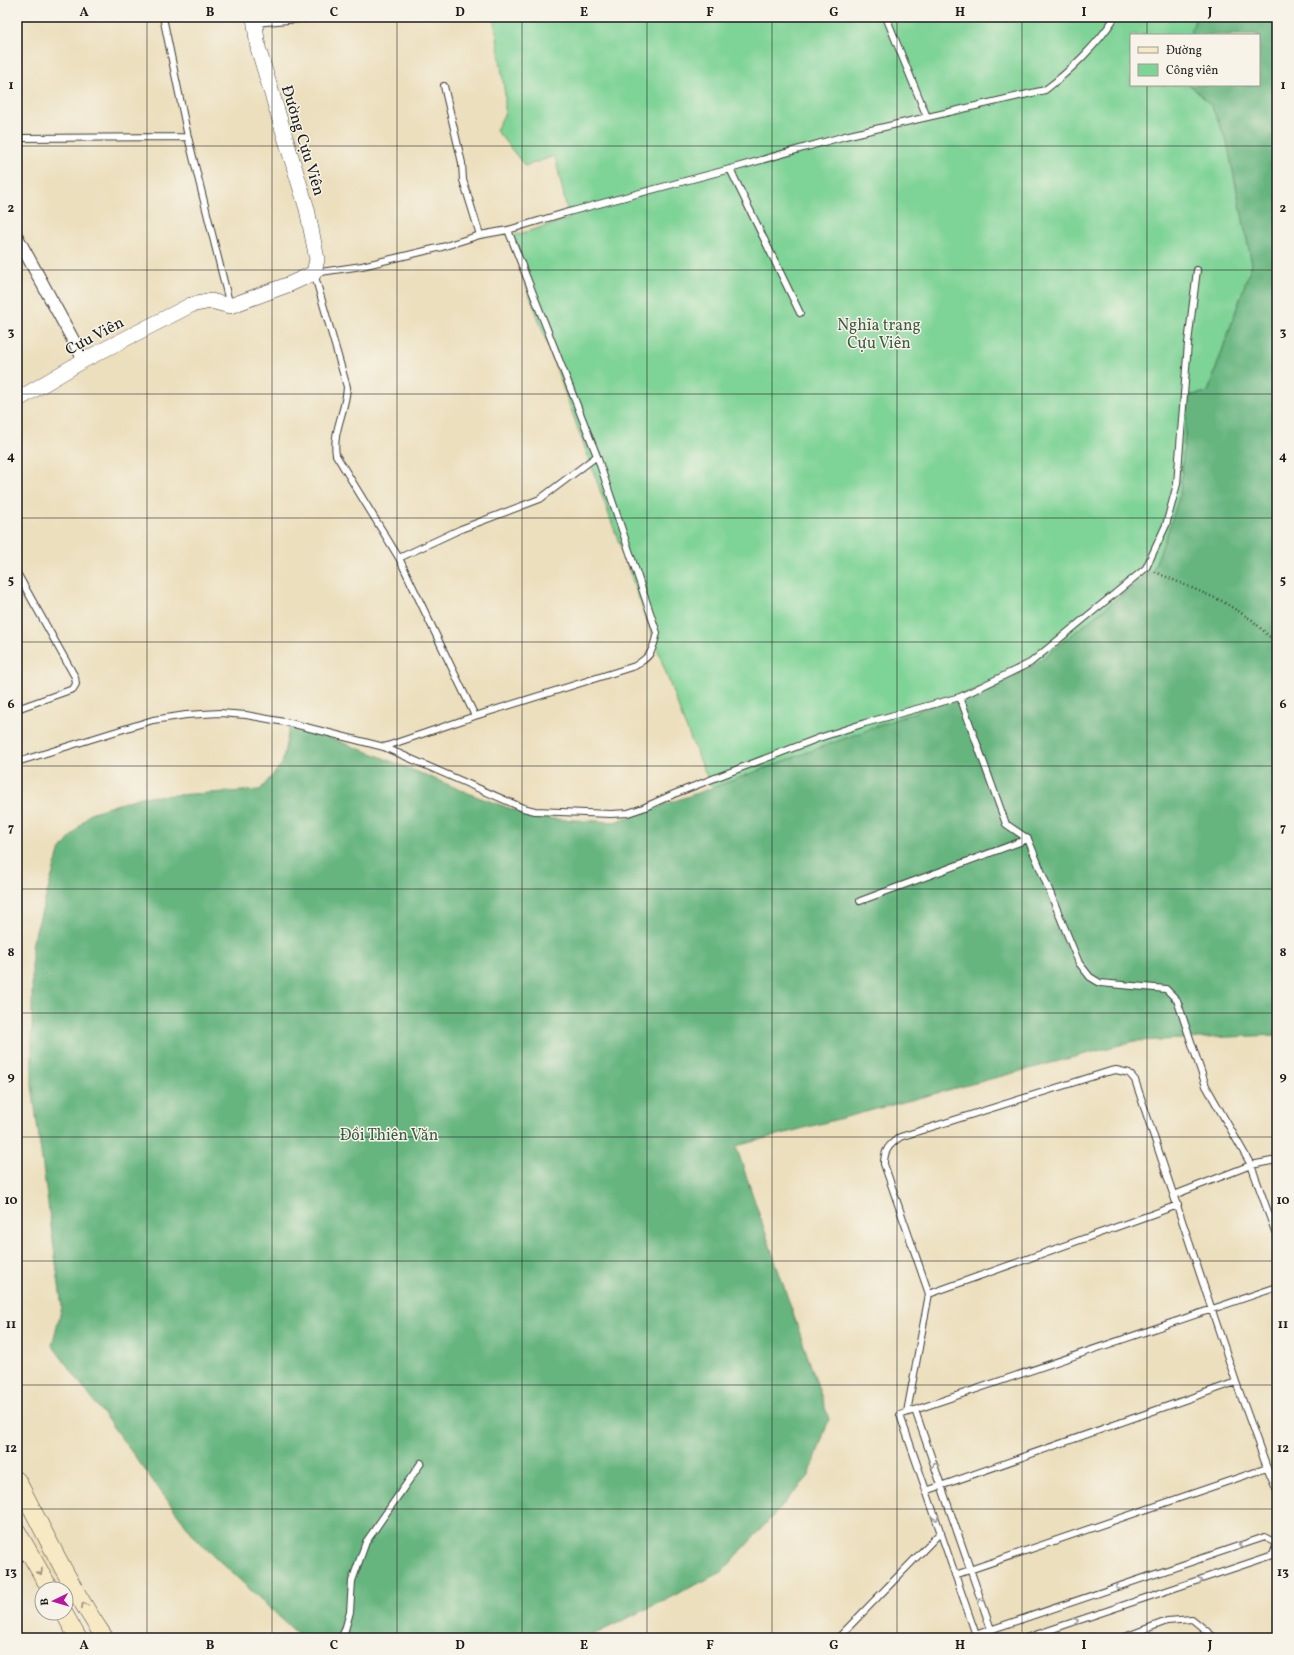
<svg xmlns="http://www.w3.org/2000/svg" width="1294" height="1655" font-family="Vollkorn,serif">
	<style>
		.green { fill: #7ed396; stroke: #4d7859 }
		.forest { fill: #66b57f; stroke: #41684e }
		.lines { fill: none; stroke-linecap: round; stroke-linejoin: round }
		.service-casing { stroke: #3b3934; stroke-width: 8 }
		.minor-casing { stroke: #3b3934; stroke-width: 14 }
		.tertiary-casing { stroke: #3b3934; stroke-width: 16 }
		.secondary-casing { stroke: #3b3934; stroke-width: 18 }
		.path { stroke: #3b3934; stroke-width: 2.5; stroke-dasharray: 1 3; stroke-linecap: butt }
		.service { stroke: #fff; stroke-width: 6 }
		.minor { stroke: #fff; stroke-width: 12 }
		.tertiary { stroke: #fff; stroke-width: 15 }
		.secondary { stroke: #f7e9c3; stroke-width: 17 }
		.oneway { stroke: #999 }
		.oneway2 { stroke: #948d78 }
		.grid { fill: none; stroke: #1c1c1c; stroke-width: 1; stroke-opacity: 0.55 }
		.labels { text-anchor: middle; stroke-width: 3; stroke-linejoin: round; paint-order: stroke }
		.street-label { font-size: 16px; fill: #1c1c1c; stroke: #f7f3e8 }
		.park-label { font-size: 16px; fill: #3e5c47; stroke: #f7f3e8 }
		.neatline { fill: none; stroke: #1c1c1c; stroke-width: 1.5 }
		.grid-label { font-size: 13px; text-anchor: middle; font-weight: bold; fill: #1c1c1c }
	</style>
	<rect width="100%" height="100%" fill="#f7f3e8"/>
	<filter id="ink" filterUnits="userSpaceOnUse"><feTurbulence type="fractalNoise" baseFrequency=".025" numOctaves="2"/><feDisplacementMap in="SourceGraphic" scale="8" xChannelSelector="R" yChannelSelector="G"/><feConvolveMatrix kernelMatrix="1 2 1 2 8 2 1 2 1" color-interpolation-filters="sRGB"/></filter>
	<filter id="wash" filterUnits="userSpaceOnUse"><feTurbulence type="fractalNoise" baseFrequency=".012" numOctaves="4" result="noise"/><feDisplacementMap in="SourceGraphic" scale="16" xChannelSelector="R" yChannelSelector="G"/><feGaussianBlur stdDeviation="0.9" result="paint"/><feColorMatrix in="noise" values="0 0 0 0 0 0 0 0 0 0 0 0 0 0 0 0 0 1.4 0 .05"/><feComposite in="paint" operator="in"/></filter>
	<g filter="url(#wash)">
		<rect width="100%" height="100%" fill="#ecdfbd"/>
		<path class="green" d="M 494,17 L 1196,17 L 1190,35 L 1131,35 L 1131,85 L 1190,85 L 1211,105 L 1227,142 L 1252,264 L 1208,392 L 1188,396 L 1180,494 L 1168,532 L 1153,570 L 1028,670 L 712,788 L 684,723 L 509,237 L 569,219 L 555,156 L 525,166 L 496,130 L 505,113 L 505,95 Z"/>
		<path class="forest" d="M 1196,17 L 1277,17 L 1277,1035 L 1135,1041 L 736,1146 L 829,1419 L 809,1476 L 722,1572 L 587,1638 L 302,1638 L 197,1540 L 52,1345 L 62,1307 L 32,1086 L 32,945 L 59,852 L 90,813 L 141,797 L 260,790 L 282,764 L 290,723 L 376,755 L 478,797 L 537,818 L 614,822 L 712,788 L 1028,670 L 1153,570 L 1168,532 L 1180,494 L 1188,396 L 1208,392 L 1252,264 L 1227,142 L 1211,105 L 1190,85 L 1259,85 L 1259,35 L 1190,35 Z"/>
	</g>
	<g filter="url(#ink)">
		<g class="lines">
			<g class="service-casing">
				<path id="service" d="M 163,17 L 188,137 L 230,306
					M 886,17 L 927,117
					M 255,23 L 321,17
					M 444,86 L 462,163 L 463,180 L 480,235
					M 17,138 L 188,137
					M 730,169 L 800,313
					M 399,558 L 461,529 L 540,499 L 597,456
					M 17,573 L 75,677 L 76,684 L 73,689 L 17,709
					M 960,697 L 1006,824 L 1028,839 L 1079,963 L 1090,977 L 1100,983 L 1166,989 L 1177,1000 L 1206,1086 L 1251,1165 L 1277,1237
					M 475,716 L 399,558 L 336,455 C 332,431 346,411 347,387 L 314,273 L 362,266 L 442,247 L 480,235 L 508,230 L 565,213 L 730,169 L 845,136 L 1045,90 C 1069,72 1099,43 1115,17
					M 384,747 L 475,716 L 635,666 C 652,655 652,652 657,633 L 597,456 L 508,230
					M 17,762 L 153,720 L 186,715 L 220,713 L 246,715 L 290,723 L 384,747 L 523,808 L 535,811 L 611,814 L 628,813 L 643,808 L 674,794 L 738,769 L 819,738 L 865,723 L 960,697 L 1030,663 L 1146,568 L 1166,525 L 1177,484 L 1188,343 L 1197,270
					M 860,901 L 1028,839
					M 1174,1195 L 1251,1165 L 1277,1160
					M 929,1294 L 1178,1205
					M 915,1410 L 994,1638
					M 907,1412 L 929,1294 L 884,1164 C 884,1150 889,1145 900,1137 L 1107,1072 L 1116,1070 L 1129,1073 L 1135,1080 L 1236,1382 L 1267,1468 L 1277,1491
					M 926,1491 L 1236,1382
					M 17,1560 L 29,1553
					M 955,1575 L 1267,1468
					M 341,1638 L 345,1630 L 350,1612 L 352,1581 L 366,1542 L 421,1463
					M 838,1638 L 941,1532
					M 966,1638 L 1265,1537 L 1277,1543
					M 977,1638 L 900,1415 L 1277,1287
					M 1026,1638 L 1273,1555 L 1277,1543
					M 1122,1638 L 1167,1621 L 1192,1619 L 1215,1638"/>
			</g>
			<g class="minor-casing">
				<path id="minor" d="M 17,237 L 84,360"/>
			</g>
			<g class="tertiary-casing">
				<path id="tertiary" d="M 17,400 L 84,360 L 191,305 L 211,301 L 230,306 L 290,284 L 314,273 L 317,259 L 307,209 L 258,48 L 254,17"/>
			</g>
			<g class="secondary-casing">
				<path id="secondary" d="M 17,1480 C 45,1533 71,1589 105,1638
					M 17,1531 L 50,1589
					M 64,1613 L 78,1638"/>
			</g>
			<path class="path" d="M 1155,572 L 1222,601 L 1252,620 L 1277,644"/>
			<use href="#service" class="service"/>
			<use href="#minor" class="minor"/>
			<use href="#tertiary" class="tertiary"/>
			<use href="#secondary" class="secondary"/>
		</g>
		<defs><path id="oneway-chevron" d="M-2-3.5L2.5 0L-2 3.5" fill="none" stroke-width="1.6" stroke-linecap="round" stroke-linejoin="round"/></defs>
		<g class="oneway">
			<use href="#oneway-chevron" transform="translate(935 1465) rotate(-109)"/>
			<use href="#oneway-chevron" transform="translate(936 1518) rotate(71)"/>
			<use href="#oneway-chevron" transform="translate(1241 1545) rotate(161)"/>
			<use href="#oneway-chevron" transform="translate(1200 1580) rotate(-19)"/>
			<use href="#oneway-chevron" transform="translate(1118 1587) rotate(161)"/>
			<use href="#oneway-chevron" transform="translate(981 1601) rotate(-109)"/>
			<use href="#oneway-chevron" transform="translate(1076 1621) rotate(-19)"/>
		</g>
		<g class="oneway2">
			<use href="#oneway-chevron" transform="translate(40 1572) rotate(60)"/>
			<use href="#oneway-chevron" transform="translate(84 1605) rotate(-119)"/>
		</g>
	</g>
	<path class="grid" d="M 147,17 L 147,1638M 272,17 L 272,1638M 397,17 L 397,1638M 522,17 L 522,1638M 647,17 L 647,1638M 772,17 L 772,1638M 897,17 L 897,1638M 1022,17 L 1022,1638M 1147,17 L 1147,35M 1147,85 L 1147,1638M 17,146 L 1277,146M 17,270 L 1277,270M 17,394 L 1277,394M 17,518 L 1277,518M 17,642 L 1277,642M 17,766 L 1277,766M 17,889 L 1277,889M 17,1013 L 1277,1013M 17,1137 L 1277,1137M 17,1261 L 1277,1261M 17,1385 L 1277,1385M 17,1509 L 1277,1509"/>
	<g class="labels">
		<g class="street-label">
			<text transform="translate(304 140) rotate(73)" y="6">Đường Cựu Viên</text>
			<text transform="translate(94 335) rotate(-28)" y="6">Cựu Viên</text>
		</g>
		<g class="park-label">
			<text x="879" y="330">Nghĩa trang<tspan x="879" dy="18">Cựu Viên</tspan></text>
			<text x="389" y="1140">Đồi Thiên Văn</text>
		</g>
	</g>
	<rect width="1294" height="1655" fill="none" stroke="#f7f3e8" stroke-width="44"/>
	<rect x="1130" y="34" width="130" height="52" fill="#f7f3e8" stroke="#9f9d96"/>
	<rect x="1138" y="47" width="20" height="6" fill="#f7e9c3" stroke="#9f9d96"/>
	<text x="1166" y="54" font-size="12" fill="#1c1c1c">Đường</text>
	<rect x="1138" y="64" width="20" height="12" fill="#7ed396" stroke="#9f9d96"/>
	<text x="1166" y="74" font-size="12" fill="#1c1c1c">Công viên</text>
	<g transform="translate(54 1601) rotate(265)"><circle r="19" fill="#f7f3e8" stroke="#9f9d96"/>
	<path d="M0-3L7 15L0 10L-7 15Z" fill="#b5179e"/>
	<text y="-6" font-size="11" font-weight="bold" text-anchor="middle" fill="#1c1c1c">B</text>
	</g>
	<rect x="22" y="22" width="1250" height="1611" class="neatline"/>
	<g class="grid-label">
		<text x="84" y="16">A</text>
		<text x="210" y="16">B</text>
		<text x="334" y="16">C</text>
		<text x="460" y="16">D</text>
		<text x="584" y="16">E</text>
		<text x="710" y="16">F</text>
		<text x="834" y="16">G</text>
		<text x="960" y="16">H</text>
		<text x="1084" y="16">I</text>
		<text x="1210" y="16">J</text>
		<text x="11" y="89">1</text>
		<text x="1283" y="89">1</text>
		<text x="11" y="212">2</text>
		<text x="1283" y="212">2</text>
		<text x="11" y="336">3</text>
		<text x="1283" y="336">3</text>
		<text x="11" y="460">4</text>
		<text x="1283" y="460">4</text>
		<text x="11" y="584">5</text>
		<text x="1283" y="584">5</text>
		<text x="11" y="708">6</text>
		<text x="1283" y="708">6</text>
		<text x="11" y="832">7</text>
		<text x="1283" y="832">7</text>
		<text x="11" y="956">8</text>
		<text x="1283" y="956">8</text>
		<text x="11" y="1080">9</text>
		<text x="1283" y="1080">9</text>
		<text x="11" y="1204">10</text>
		<text x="1283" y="1204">10</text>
		<text x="11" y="1328">11</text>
		<text x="1283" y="1328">11</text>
		<text x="11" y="1452">12</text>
		<text x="1283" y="1452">12</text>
		<text x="11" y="1576">13</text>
		<text x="1283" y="1576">13</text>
		<text x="84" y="1649">A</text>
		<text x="210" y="1649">B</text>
		<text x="334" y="1649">C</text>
		<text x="460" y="1649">D</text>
		<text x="584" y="1649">E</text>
		<text x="710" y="1649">F</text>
		<text x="834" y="1649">G</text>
		<text x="960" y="1649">H</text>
		<text x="1084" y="1649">I</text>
		<text x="1210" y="1649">J</text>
	</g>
</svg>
